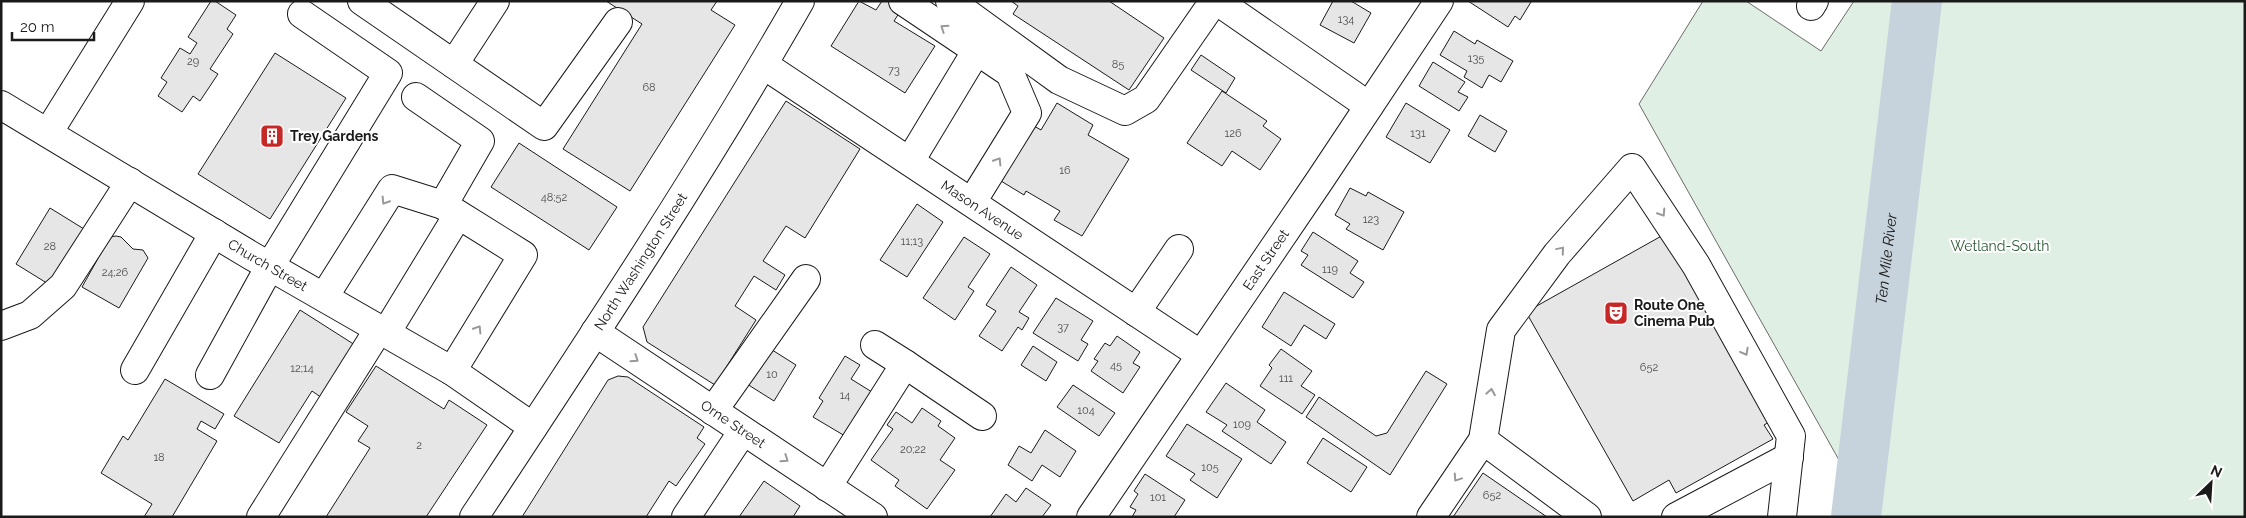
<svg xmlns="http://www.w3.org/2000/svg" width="2246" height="518" font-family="Raleway,sans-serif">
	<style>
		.green { fill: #e0efe3; stroke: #6a6a6a }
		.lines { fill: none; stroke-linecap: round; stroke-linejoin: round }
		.river { stroke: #c6d2dc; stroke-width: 50 }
		.building { fill: #e6e6e6; stroke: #1a1a1a }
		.minor-casing { stroke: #1a1a1a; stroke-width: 30 }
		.major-casing { stroke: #1a1a1a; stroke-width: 30 }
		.minor { stroke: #fff; stroke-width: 28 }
		.major { stroke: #fff; stroke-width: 28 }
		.oneway { stroke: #989898 }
		.labels { text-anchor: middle; stroke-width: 4; stroke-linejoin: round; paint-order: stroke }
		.number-label { font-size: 11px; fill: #4d4d4d }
		.poi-label { font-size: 14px; font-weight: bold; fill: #1a1a1a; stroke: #fff; text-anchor: start }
		.street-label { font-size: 14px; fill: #1a1a1a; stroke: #fff }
		.park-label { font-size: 14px; fill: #2b5a34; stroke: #fff }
		.water-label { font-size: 15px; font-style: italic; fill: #1a1a1a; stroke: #fff }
	</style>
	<rect width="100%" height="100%" fill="#fff"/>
	<path class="green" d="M 1703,1 L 1746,1 L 1821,51 L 1854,1 L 2245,1 L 2245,517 L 1871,517 L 1639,104 Z"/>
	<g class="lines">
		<path class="river" id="s1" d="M 1856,517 L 1917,1"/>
	</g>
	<path class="building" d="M 211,1 L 215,1 L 236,15 L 227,29 L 233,34 L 210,69 L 218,74 L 200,101 L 193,96 L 182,112 L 158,96 L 167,82 L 161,78 L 180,48 L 190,54 L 197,43 L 188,37 Z
		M 606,1 L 717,1 L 711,10 L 735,25 L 630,191 L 563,149 L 642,24 Z
		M 859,1 L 876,10 L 882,1 L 907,1 L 894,21 L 935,46 L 905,93 L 831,46 Z
		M 1011,1 L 1109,1 L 1164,38 L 1129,90 L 1013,14 L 1018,6 Z
		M 1333,1 L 1351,1 L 1371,13 L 1354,43 L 1320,25 Z
		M 1468,1 L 1530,1 L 1531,2 L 1520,20 L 1515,16 L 1508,27 Z
		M 1454,31 L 1475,44 L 1477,40 L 1513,61 L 1501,82 L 1489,75 L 1482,88 L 1464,77 L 1467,71 L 1440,55 Z
		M 275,53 L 346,98 L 270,219 L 198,174 Z
		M 1201,55 L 1235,78 L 1226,93 L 1191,70 Z
		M 1433,62 L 1465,82 L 1458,92 L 1468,97 L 1459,111 L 1419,86 Z
		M 1222,91 L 1267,121 L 1263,126 L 1281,139 L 1260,170 L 1232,151 L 1222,166 L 1187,143 Z
		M 786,101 L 860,149 L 805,238 L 786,226 L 763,261 L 785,275 L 776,290 L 754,276 L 735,306 L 756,320 L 715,385 L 647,342 L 643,327 Z
		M 1057,103 L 1093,125 L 1088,135 L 1129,159 L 1082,236 L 1054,220 L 1060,211 L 1026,191 L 1024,195 L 1001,181 L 1034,126 L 1041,130 Z
		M 1406,103 L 1450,130 L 1430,163 L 1386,137 Z
		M 1480,115 L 1507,131 L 1495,152 L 1468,136 Z
		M 519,143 L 617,207 L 589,250 L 491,187 Z
		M 1350,188 L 1366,196 L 1368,192 L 1404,212 L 1383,250 L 1346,229 L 1350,224 L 1335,215 Z
		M 917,204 L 943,222 L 907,277 L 880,260 Z
		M 50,208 L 84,229 L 50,285 L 16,264 Z
		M 1313,232 L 1358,261 L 1350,273 L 1364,282 L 1353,298 L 1301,265 L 1308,255 L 1301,251 Z
		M 1665,234 L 1771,421 L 1764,425 L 1773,439 L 1676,493 L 1669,480 L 1633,501 L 1526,312 Z
		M 116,236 L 121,237 L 133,249 L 143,250 L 148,258 L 119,308 L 82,287 L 110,237 Z
		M 964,237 L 990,254 L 968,287 L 974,291 L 955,320 L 923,298 Z
		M 1011,267 L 1037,285 L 1019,312 L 1029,318 L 1022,330 L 1018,327 L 1002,351 L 979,336 L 996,311 L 986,305 Z
		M 1284,292 L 1335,324 L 1326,339 L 1304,325 L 1291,346 L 1262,327 Z
		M 1056,298 L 1093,321 L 1081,340 L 1088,344 L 1078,361 L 1033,333 Z
		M 300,310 L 355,345 L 322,398 L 312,391 L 279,443 L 234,416 Z
		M 1117,336 L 1140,352 L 1133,363 L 1140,367 L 1123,393 L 1091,371 L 1098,361 L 1094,359 L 1105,343 L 1110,346 Z
		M 1033,346 L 1057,362 L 1046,381 L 1021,365 Z
		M 769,348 L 796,365 L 774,401 L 747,384 Z
		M 1281,349 L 1312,371 L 1301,386 L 1315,395 L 1302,414 L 1260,386 L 1272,368 L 1269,365 Z
		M 845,356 L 860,365 L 851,379 L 872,392 L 845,436 L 813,417 L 823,401 L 819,398 Z
		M 376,366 L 444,409 L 449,400 L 487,425 L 426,517 L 326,517 L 370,448 L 358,441 L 368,426 L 346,412 Z
		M 1426,371 L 1447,384 L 1390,475 L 1306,417 L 1319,397 L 1376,436 L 1387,433 Z
		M 618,376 L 628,377 L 704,427 L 697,438 L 705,444 L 676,486 L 669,481 L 646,517 L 522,517 L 608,380 Z
		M 165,379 L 224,414 L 215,429 L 201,421 L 197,429 L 217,441 L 172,517 L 144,517 L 152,504 L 101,473 L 123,436 L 128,440 Z
		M 1226,383 L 1265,410 L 1257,422 L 1286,442 L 1271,464 L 1222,431 L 1227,425 L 1206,412 Z
		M 1073,385 L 1115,413 L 1099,436 L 1057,407 Z
		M 922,408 L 941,421 L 938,426 L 955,438 L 940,460 L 955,470 L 927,509 L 895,486 L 899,480 L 871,460 L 893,429 L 887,425 L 896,412 L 912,423 Z
		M 1187,424 L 1242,459 L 1217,498 L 1190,480 L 1195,474 L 1166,456 Z
		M 1045,430 L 1076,451 L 1060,477 L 1042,465 L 1032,481 L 1008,465 L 1019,446 L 1031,453 Z
		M 1323,438 L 1367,467 L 1351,492 L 1307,463 Z
		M 1483,473 L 1547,517 L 1453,517 Z
		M 1145,474 L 1185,500 L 1174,517 L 1132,517 L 1136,510 L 1130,507 L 1138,494 L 1134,491 Z
		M 764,481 L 800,506 L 793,517 L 739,517 Z
		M 1026,488 L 1051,505 L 1042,517 L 990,517 L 1006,494 L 1016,502 Z"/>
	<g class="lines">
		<g class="minor-casing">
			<g id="minor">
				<path d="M 362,1 L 544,126 L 618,22"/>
				<path d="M 903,1 L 1010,73 L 1027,113 L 972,202"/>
				<path d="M 950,1 L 1059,80 L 1125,111 L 1146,99 L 1214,1"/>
				<path d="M 1217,1 L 1369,106"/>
				<path d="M 1811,6 L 1814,1"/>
				<path d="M 454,64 L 495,1"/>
				<path id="s2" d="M 764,65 L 1201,355"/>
				<path d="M 416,97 L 480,141 L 443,205 L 523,255 L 452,371"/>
				<path id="s3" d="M 1,105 L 250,255 L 452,371 L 533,427"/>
				<path d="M 48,133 L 130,1"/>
				<path d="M 910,161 L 977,50"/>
				<path d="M 324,297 L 392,189 L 443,205"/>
				<path d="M 1136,312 L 1179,249"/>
				<path d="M 1,326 L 30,315 L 63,286 L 130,182"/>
				<path id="s4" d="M 595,332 L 873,517"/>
				<path d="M 386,333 L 458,215"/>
				<path d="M 905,364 L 982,416"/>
				<path d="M 135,370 L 214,233"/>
				<path d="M 210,375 L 270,266 L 388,73 L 302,14"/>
				<path d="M 713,411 L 806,279"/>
				<path d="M 1483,440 L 1587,517"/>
				<path d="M 827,487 L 905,364 L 875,345"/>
				<path d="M 261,517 L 379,329"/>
				<path d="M 686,517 L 743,431"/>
				<path id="s5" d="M 1091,517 L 1320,180 L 1439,1"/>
				<path d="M 1431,517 L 1483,440 L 1501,330 L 1557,254 L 1632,168 L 1696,265 L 1791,436 L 1782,517"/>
				<path d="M 1676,517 L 1789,457"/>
			</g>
		</g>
		<g class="major-casing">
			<g id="major">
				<path id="s6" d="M 474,517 C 586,347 699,177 800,1"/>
			</g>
		</g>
		<use href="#minor" class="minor"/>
		<use href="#major" class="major"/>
	</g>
	<defs><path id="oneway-chevron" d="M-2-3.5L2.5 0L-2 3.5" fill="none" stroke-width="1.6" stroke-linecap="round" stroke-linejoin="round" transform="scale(1.25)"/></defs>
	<g class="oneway">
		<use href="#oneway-chevron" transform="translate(944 28) rotate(-146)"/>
		<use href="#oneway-chevron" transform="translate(998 161) rotate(-58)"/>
		<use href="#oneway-chevron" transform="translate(385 201) rotate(122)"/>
		<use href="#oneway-chevron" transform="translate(1662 213) rotate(57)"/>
		<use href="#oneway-chevron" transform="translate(1561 250) rotate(-50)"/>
		<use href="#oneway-chevron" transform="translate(478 329) rotate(-58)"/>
		<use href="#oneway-chevron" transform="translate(1745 352) rotate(61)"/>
		<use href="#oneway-chevron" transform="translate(635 359) rotate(34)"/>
		<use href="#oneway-chevron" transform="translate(1491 392) rotate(-80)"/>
		<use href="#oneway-chevron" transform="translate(785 459) rotate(34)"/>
		<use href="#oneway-chevron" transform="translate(1457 478) rotate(124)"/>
	</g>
	<defs>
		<g id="building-square" transform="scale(1.25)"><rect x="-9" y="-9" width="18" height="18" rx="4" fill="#c62828" stroke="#fff"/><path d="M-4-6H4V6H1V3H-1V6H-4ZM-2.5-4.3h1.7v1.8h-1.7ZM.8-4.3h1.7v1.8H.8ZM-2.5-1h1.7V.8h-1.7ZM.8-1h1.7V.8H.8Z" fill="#fff"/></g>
		<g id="theatre-square" transform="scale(1.25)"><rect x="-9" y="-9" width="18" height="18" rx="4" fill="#c62828" stroke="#fff"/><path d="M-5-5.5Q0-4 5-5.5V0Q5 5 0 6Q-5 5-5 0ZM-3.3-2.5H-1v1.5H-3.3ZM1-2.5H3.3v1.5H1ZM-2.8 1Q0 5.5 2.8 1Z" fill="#fff"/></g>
	</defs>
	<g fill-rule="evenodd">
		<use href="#building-square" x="272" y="136"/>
		<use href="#theatre-square" x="1616" y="313"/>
	</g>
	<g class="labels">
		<g class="number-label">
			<text x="1346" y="23">134</text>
			<text x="1476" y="62">135</text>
			<text x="193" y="65">29</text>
			<text x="1118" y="68">85</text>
			<text x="894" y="74">73</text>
			<text x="649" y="91">68</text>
			<text x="1233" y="137">126</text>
			<text x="1418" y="137">131</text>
			<text x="1065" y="174">16</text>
			<text x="554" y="201">48;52</text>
			<text x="1371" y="223">123</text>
			<text x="912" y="245">11;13</text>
			<text x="50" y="250">28</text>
			<text x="1330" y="273">119</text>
			<text x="115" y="276">24;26</text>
			<text x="1063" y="331">37</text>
			<text x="1116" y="369">45</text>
			<text x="1649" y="371">652</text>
			<text x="302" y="372">12;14</text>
			<text x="772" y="378">10</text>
			<text x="1286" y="382">111</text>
			<text x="845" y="399">14</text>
			<text x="1086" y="414">104</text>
			<text x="1242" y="428">109</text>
			<text x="419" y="449">2</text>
			<text x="913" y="453">20;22</text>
			<text x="159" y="461">18</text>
			<text x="1210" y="471">105</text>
			<text x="1492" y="499">652</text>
			<text x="1158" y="501">101</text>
		</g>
		<g class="poi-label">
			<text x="290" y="141">Trey Gardens</text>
			<text x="1634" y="310">Route One<tspan x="1634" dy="16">Cinema Pub</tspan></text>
		</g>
		<g class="street-label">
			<text dy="5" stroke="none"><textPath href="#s2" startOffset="262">Mason Avenue</textPath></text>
			<text dy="5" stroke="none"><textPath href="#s5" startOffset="311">East Street</textPath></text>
			<text dy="5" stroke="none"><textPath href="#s6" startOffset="305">North Washington Street</textPath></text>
			<text dy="5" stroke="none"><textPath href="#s3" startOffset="311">Church Street</textPath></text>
			<text dy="5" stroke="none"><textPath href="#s4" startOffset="166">Orne Street</textPath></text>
		</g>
		<g class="park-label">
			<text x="2000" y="251">Wetland-South</text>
		</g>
		<g class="water-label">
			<text dy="5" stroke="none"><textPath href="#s1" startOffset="260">Ten Mile River</textPath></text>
		</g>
	</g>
	<rect width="2246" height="518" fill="none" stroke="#1a1a1a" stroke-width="5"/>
	<g transform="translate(2211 483) rotate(25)" stroke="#ffffff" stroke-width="4" paint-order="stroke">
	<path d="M0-4L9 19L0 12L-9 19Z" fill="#1a1a1a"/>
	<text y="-8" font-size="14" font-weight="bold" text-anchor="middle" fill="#1a1a1a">N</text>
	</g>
	<path d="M12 32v8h82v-8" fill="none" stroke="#1a1a1a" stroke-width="2.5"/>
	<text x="20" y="32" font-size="15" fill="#1a1a1a" stroke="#ffffff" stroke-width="4" paint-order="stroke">20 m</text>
</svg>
